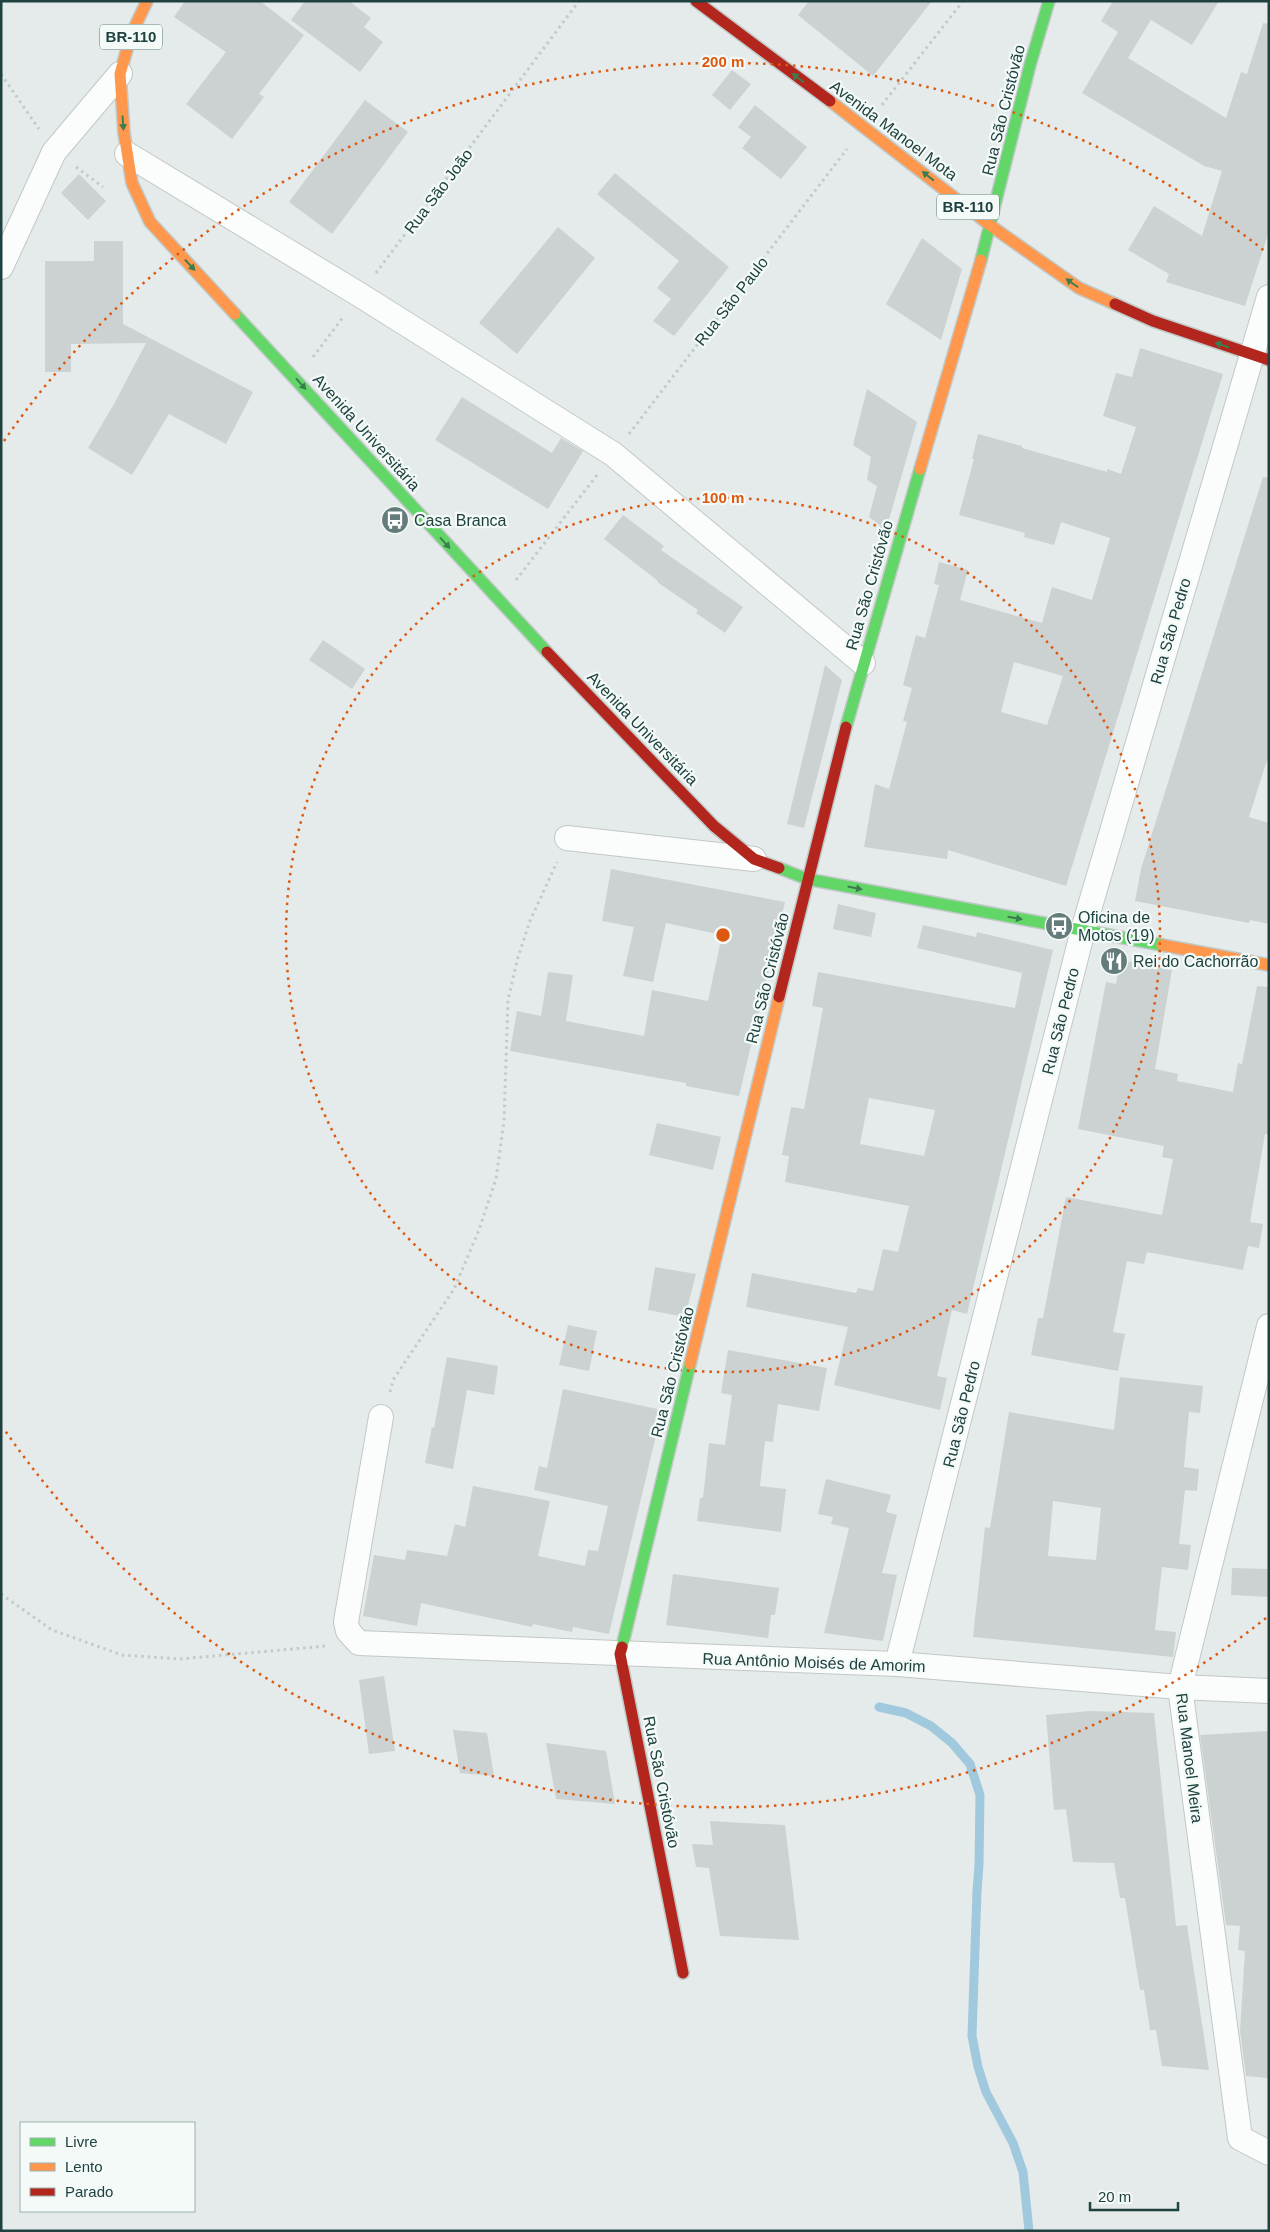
<svg xmlns="http://www.w3.org/2000/svg" width="1270" height="2232" font-family="Helvetica,sans-serif">
	<style>
		.lines { fill: none; stroke-linecap: round; stroke-linejoin: round }
		.stream { stroke: #a0c9de; stroke-width: 9 }
		.building { fill: #cbd2d1; fill-rule: evenodd }
		.street-casing { stroke: #c2c8c7; stroke-width: 26 }
		.fast-casing { stroke: #c0c9c7; stroke-width: 14 }
		.slow-casing { stroke: #c0c9c7; stroke-width: 14 }
		.jam-casing { stroke: #c0c9c7; stroke-width: 14 }
		.path { stroke: #c0cbca; stroke-width: 3; stroke-dasharray: 2.5 4; stroke-linecap: butt }
		.street { stroke: #fbfcfc; stroke-width: 24 }
		.fast { stroke: #63d668; stroke-width: 11 }
		.slow { stroke: #ff974d; stroke-width: 11 }
		.jam { stroke: #b3261e; stroke-width: 11 }
		.oneway { fill: #3a7d4f }
		.ring { fill: none; stroke: #de580f; stroke-width: 2.5; stroke-dasharray: 2.5 5 }
		.labels { text-anchor: middle; stroke-width: 4.5; stroke-linejoin: round; paint-order: stroke }
		.shield { fill: #f3faf8; stroke: #5f7876; stroke-width: 1 }
		.shield-label { font-size: 15px; font-weight: bold; fill: #1f413f }
		.street-label { font-size: 16px; fill: #1f413f; stroke: #f3faf8 }
		.poi-label { font-size: 16px; fill: #1f413f; stroke: #f3faf8; text-anchor: start }
		.centre { fill: #de580f; stroke: #f3faf8; stroke-width: 2.5 }
		.ring-label { font-size: 15px; text-anchor: middle; font-weight: bold; fill: #de580f; stroke: #f3faf8; stroke-width: 4.5; stroke-linejoin: round; paint-order: stroke }
	</style>
	<rect width="100%" height="100%" fill="#e5ebea"/>
	<g class="lines">
		<path class="stream" d="M 879,1707 L 906,1713 L 931,1726 L 952,1743 L 970,1764 L 980,1795 L 979,1865 L 977,1891 L 972,2036 L 978,2067 L 986,2092 L 1013,2143 L 1023,2172 L 1029,2231"/>
	</g>
	<path class="building" d="M 185,1 L 260,1 L 304,35 L 259,94 L 264,97 L 232,139 L 186,104 L 226,52 L 174,17 Z
		M 305,1 L 349,1 L 371,18 L 364,27 L 383,42 L 360,72 L 291,20 Z
		M 809,1 L 932,1 L 873,76 L 798,15 Z
		M 1113,1 L 1219,1 L 1192,45 L 1151,20 L 1128,58 L 1226,118 L 1241,72 L 1247,74 L 1263,23 L 1269,24 L 1269,231 L 1245,306 L 1166,282 L 1169,274 L 1128,250 L 1154,206 L 1202,236 L 1222,171 L 1204,166 L 1082,93 L 1118,32 L 1101,21 Z
		M 732,70 L 751,84 L 730,110 L 712,95 Z
		M 365,100 L 408,132 L 332,234 L 289,202 Z
		M 755,105 L 807,147 L 781,179 L 742,148 L 751,137 L 738,127 Z
		M 615,173 L 729,267 L 674,336 L 653,321 L 671,299 L 657,288 L 679,261 L 597,194 Z
		M 79,174 L 106,201 L 88,220 L 61,193 Z
		M 558,227 L 595,258 L 517,354 L 479,323 Z
		M 922,238 L 962,269 L 941,340 L 886,304 Z
		M 94,241 L 123,241 L 123,324 L 253,392 L 226,444 L 169,414 L 132,475 L 88,448 L 114,404 L 146,343 L 71,344 L 71,372 L 45,372 L 45,261 L 94,261 Z
		M 1140,348 L 1223,374 L 1066,886 L 948,850 L 947,859 L 864,847 L 875,784 L 889,789 L 907,722 L 903,721 L 912,688 L 903,685 L 916,635 L 925,638 L 939,585 L 934,584 L 939,562 L 968,570 L 960,600 L 1042,623 L 1052,587 L 1092,600 L 1110,538 L 1061,522 L 1054,545 L 1024,537 L 1025,533 L 959,515 L 974,459 L 972,459 L 978,434 L 1022,446 L 1022,448 L 1107,472 L 1107,469 L 1121,474 L 1136,427 L 1103,416 L 1116,373 L 1132,377 ZM 1014,662 L 1063,676 L 1047,725 L 1001,712 Z
		M 867,389 L 917,422 L 886,530 L 869,517 L 877,486 L 867,480 L 871,457 L 853,445 Z
		M 462,397 L 552,453 L 561,438 L 583,451 L 548,509 L 435,440 Z
		M 1263,477 L 1269,478 L 1269,754 L 1249,817 L 1269,823 L 1269,924 L 1250,920 L 1249,923 L 1135,901 L 1141,869 Z
		M 623,515 L 664,546 L 661,550 L 743,607 L 725,633 L 696,613 L 698,610 L 657,582 L 658,581 L 604,539 Z
		M 323,640 L 365,669 L 352,689 L 309,660 Z
		M 825,665 L 842,680 L 804,828 L 787,824 Z
		M 611,869 L 785,902 L 739,1096 L 686,1086 L 686,1083 L 510,1051 L 517,1011 L 541,1016 L 548,972 L 573,975 L 566,1021 L 644,1036 L 652,990 L 708,1001 L 722,935 L 666,923 L 653,982 L 623,976 L 634,927 L 602,921 Z
		M 838,904 L 876,913 L 871,937 L 833,929 Z
		M 923,925 L 976,937 L 977,932 L 1053,950 L 967,1314 L 952,1310 L 937,1376 L 947,1378 L 940,1410 L 834,1385 L 848,1327 L 746,1307 L 752,1273 L 856,1293 L 858,1288 L 873,1291 L 883,1249 L 898,1252 L 909,1206 L 785,1182 L 789,1156 L 782,1155 L 791,1107 L 804,1109 L 823,1008 L 812,1006 L 818,972 L 1015,1008 L 1022,973 L 917,948 ZM 869,1098 L 935,1110 L 924,1156 L 860,1144 Z
		M 1120,960 L 1172,970 L 1155,1069 L 1178,1074 L 1177,1081 L 1233,1092 L 1238,1063 L 1242,1064 L 1257,986 L 1269,987 L 1269,1135 L 1265,1134 L 1250,1222 L 1263,1224 L 1259,1248 L 1248,1246 L 1243,1270 L 1147,1252 L 1144,1264 L 1127,1261 L 1113,1332 L 1125,1334 L 1118,1371 L 1031,1355 L 1038,1318 L 1043,1318 L 1066,1197 L 1162,1215 L 1173,1159 L 1162,1157 L 1164,1146 L 1078,1129 L 1106,982 L 1116,984 Z
		M 657,1123 L 721,1137 L 713,1170 L 649,1155 Z
		M 655,1267 L 696,1274 L 685,1317 L 648,1310 Z
		M 568,1325 L 597,1331 L 589,1371 L 559,1365 Z
		M 728,1350 L 827,1368 L 819,1411 L 778,1404 L 773,1442 L 765,1441 L 760,1486 L 786,1489 L 781,1532 L 697,1521 L 700,1498 L 703,1498 L 709,1443 L 725,1445 L 732,1395 L 721,1393 Z
		M 447,1357 L 498,1366 L 494,1395 L 467,1390 L 453,1469 L 425,1463 L 432,1427 L 434,1428 Z
		M 1120,1377 L 1203,1386 L 1200,1413 L 1189,1412 L 1184,1467 L 1199,1469 L 1197,1491 L 1185,1490 L 1179,1544 L 1191,1545 L 1188,1570 L 1162,1567 L 1155,1630 L 1176,1632 L 1173,1657 L 973,1637 L 985,1527 L 990,1528 L 1009,1412 L 1114,1430 ZM 1053,1501 L 1101,1508 L 1096,1560 L 1048,1556 Z
		M 563,1389 L 662,1410 L 609,1634 L 573,1627 L 572,1632 L 533,1624 L 532,1627 L 421,1603 L 417,1626 L 363,1616 L 374,1555 L 405,1560 L 407,1550 L 447,1556 L 455,1524 L 465,1527 L 473,1486 L 550,1501 L 538,1556 L 585,1566 L 588,1550 L 598,1551 L 608,1506 L 534,1490 L 539,1466 L 547,1468 Z
		M 826,1479 L 891,1495 L 886,1512 L 897,1515 L 882,1573 L 897,1575 L 883,1641 L 824,1633 L 849,1528 L 831,1524 L 833,1517 L 818,1514 Z
		M 1232,1568 L 1269,1569 L 1269,1597 L 1231,1595 Z
		M 673,1574 L 779,1588 L 775,1615 L 771,1615 L 768,1638 L 666,1625 Z
		M 384,1676 L 395,1751 L 369,1754 L 359,1680 Z
		M 1090,1711 L 1154,1713 L 1176,1926 L 1187,1925 L 1209,2070 L 1162,2066 L 1156,2030 L 1150,2030 L 1144,1990 L 1140,1990 L 1125,1898 L 1120,1898 L 1114,1863 L 1073,1862 L 1066,1809 L 1054,1810 L 1046,1715 Z
		M 453,1730 L 487,1733 L 494,1776 L 460,1773 Z
		M 1269,1731 L 1269,2078 L 1246,2076 L 1240,2031 L 1245,1951 L 1238,1950 L 1240,1926 L 1226,1925 L 1200,1735 Z
		M 546,1743 L 606,1751 L 615,1804 L 556,1799 Z
		M 710,1821 L 785,1825 L 799,1940 L 720,1936 L 709,1868 L 696,1867 L 692,1844 L 713,1845 Z"/>
	<g class="lines">
		<g class="street-casing">
			<path id="street" d="M 127,154 L 360,295 L 613,454 L 863,663
				M 1,267 L 54,152 L 120,74
				M 567,838 L 754,859
				M 1269,1326 L 1180,1687 L 1240,2138 L 1269,2153
				M 381,1417 L 346,1622 L 348,1631 L 359,1643 L 897,1664 L 1180,1687 L 1269,1691
				M 897,1664 L 1083,930 L 1269,297"/>
		</g>
		<g class="fast-casing">
			<path id="fast" d="M 981,260 L 1030,65 L 1049,1
				M 235,314 L 547,652
				M 846,727 L 920,469
				M 779,868 L 807,879 L 1162,945
				M 622,1647 L 690,1364"/>
		</g>
		<g class="slow-casing">
			<path id="slow" d="M 147,1 L 131,35 L 120,74 L 124,133 L 132,183 L 150,222 L 235,314
				M 830,101 L 991,226 L 1079,288 L 1115,304
				M 920,469 L 981,260
				M 1162,945 L 1269,965
				M 690,1364 L 779,997"/>
		</g>
		<g class="jam-casing">
			<path id="jam" d="M 696,1 L 830,101
				M 1115,304 L 1153,321 L 1269,360
				M 547,652 L 714,826 L 754,859 L 779,868
				M 779,997 L 846,727
				M 622,1647 L 620,1654 L 683,1973"/>
		</g>
		<path class="path" d="M 1,74 L 39,129
			M 882,105 L 963,1
			M 76,167 L 103,187
			M 376,273 L 579,1
			M 313,357 L 344,316
			M 629,434 L 847,149
			M 516,580 L 597,475
			M 390,1392 L 393,1380 L 454,1289 L 479,1230 L 496,1179 L 504,1121 L 508,1000 L 518,957 L 530,921 L 557,862
			M 1,1594 L 52,1630 L 122,1655 L 180,1659 L 326,1646"/>
		<use href="#street" class="street"/>
		<use href="#fast" class="fast"/>
		<use href="#slow" class="slow"/>
		<use href="#jam" class="jam"/>
	</g>
	<defs><path id="oneway-solid" d="M-6-.8H1V-3.2L6.5 0L1 3.2V.8H-6Z" transform="scale(1.25)"/></defs>
	<g class="oneway">
		<use href="#oneway-solid" transform="translate(798 78) rotate(-143)"/>
		<use href="#oneway-solid" transform="translate(123 123) rotate(86)"/>
		<use href="#oneway-solid" transform="translate(928 176) rotate(-142)"/>
		<use href="#oneway-solid" transform="translate(190 265) rotate(47)"/>
		<use href="#oneway-solid" transform="translate(1072 283) rotate(-145)"/>
		<use href="#oneway-solid" transform="translate(1222 345) rotate(-161)"/>
		<use href="#oneway-solid" transform="translate(301 384) rotate(48)"/>
		<use href="#oneway-solid" transform="translate(445 543) rotate(48)"/>
		<use href="#oneway-solid" transform="translate(855 888) rotate(11)"/>
		<use href="#oneway-solid" transform="translate(1015 918) rotate(10)"/>
	</g>
	<g class="ring">
		<circle cx="723" cy="935" r="437"/>
		<path d="M1266 1618A873 873 0 0 1 4 1429M4 441A873 873 0 0 1 1266 252"/>
	</g>
	<defs>
		<g id="bus-disc" transform="scale(1.4375)"><circle r="9.5" fill="#647c7b" stroke="#f3faf8"/><path d="M-5-6H5V4H4V6H2V4H-2V6H-4V4H-5ZM-3.5-4V0h7V-4ZM-3.5 1.2v1.5H-2V1.2ZM2 1.2v1.5H3.5V1.2Z" fill="#fff"/></g>
		<g id="restaurant-disc" transform="scale(1.4375)"><circle r="9.5" fill="#647c7b" stroke="#f3faf8"/><path d="M-5-6h1v4h1v-4h1v4h1v-4h1v5L-1.5 .5V6h-2V.5L-5-1ZM5-6V6H3V1.5H1.5Q1.5-4 5-6Z" fill="#fff"/></g>
	</defs>
	<g fill-rule="evenodd">
		<use href="#bus-disc" x="395" y="520"/>
		<use href="#bus-disc" x="1059" y="926"/>
		<use href="#restaurant-disc" x="1114" y="961"/>
	</g>
	<g class="labels">
		<g class="shield">
			<rect x="100" y="24.5" width="62" height="25" rx="4"/>
			<rect x="937" y="194.5" width="62" height="25" rx="4"/>
		</g>
		<g class="shield-label">
			<text x="131" y="42">BR-110</text>
			<text x="968" y="212">BR-110</text>
		</g>
		<g class="street-label">
			<text transform="translate(1003 110) rotate(-76)" y="6">Rua São Cristóvão</text>
			<text transform="translate(894 130) rotate(37)" y="6">Avenida Manoel Mota</text>
			<text transform="translate(438 191) rotate(-53)" y="6">Rua São João</text>
			<text transform="translate(731 301) rotate(-52)" y="6">Rua São Paulo</text>
			<text transform="translate(367 432) rotate(48)" y="6">Avenida Universitária</text>
			<text transform="translate(869 585) rotate(-74)" y="6">Rua São Cristóvão</text>
			<text transform="translate(1170 631) rotate(-74)" y="6">Rua São Pedro</text>
			<text transform="translate(643 728) rotate(46)" y="6">Avenida Universitária</text>
			<text transform="translate(767 978) rotate(-76)" y="6">Rua São Cristóvão</text>
			<text transform="translate(1060 1021) rotate(-76)" y="6">Rua São Pedro</text>
			<text transform="translate(672 1372) rotate(-76)" y="6">Rua São Cristóvão</text>
			<text transform="translate(961 1414) rotate(-76)" y="6">Rua São Pedro</text>
			<text transform="translate(814 1662) rotate(2)" y="6">Rua Antônio Moisés de Amorim</text>
			<text transform="translate(1190 1758) rotate(83)" y="6">Rua Manoel Meira</text>
			<text transform="translate(662 1782) rotate(79)" y="6">Rua São Cristóvão</text>
		</g>
		<g class="poi-label">
			<text x="414" y="526">Casa Branca</text>
			<text x="1078" y="923">Oficina de<tspan x="1078" dy="18">Motos (19)</tspan></text>
			<text x="1133" y="967">Rei do Cachorrão</text>
		</g>
	</g>
	<circle cx="723" cy="935" r="8" class="centre"/>
	<g class="ring-label">
		<text x="723" y="67">200 m</text>
		<text x="723" y="503">100 m</text>
	</g>
	<rect width="1270" height="2232" fill="none" stroke="#1f413f" stroke-width="5"/>
	<rect x="20" y="2122" width="175" height="90" fill="#f3faf8" stroke="#9eb0ae"/>
	<rect x="30" y="2138" width="25" height="8" fill="#63d668" stroke="#9eb0ae"/>
	<text x="65" y="2147" font-size="15" fill="#1f413f">Livre</text>
	<rect x="30" y="2163" width="25" height="8" fill="#ff974d" stroke="#9eb0ae"/>
	<text x="65" y="2172" font-size="15" fill="#1f413f">Lento</text>
	<rect x="30" y="2188" width="25" height="8" fill="#b3261e" stroke="#9eb0ae"/>
	<text x="65" y="2197" font-size="15" fill="#1f413f">Parado</text>
	<path d="M1090 2202v8h88v-8" fill="none" stroke="#1f413f" stroke-width="2.5"/>
	<text x="1098" y="2202" font-size="15" fill="#1f413f" stroke="#f3faf8" stroke-width="4" paint-order="stroke">20 m</text>
</svg>
